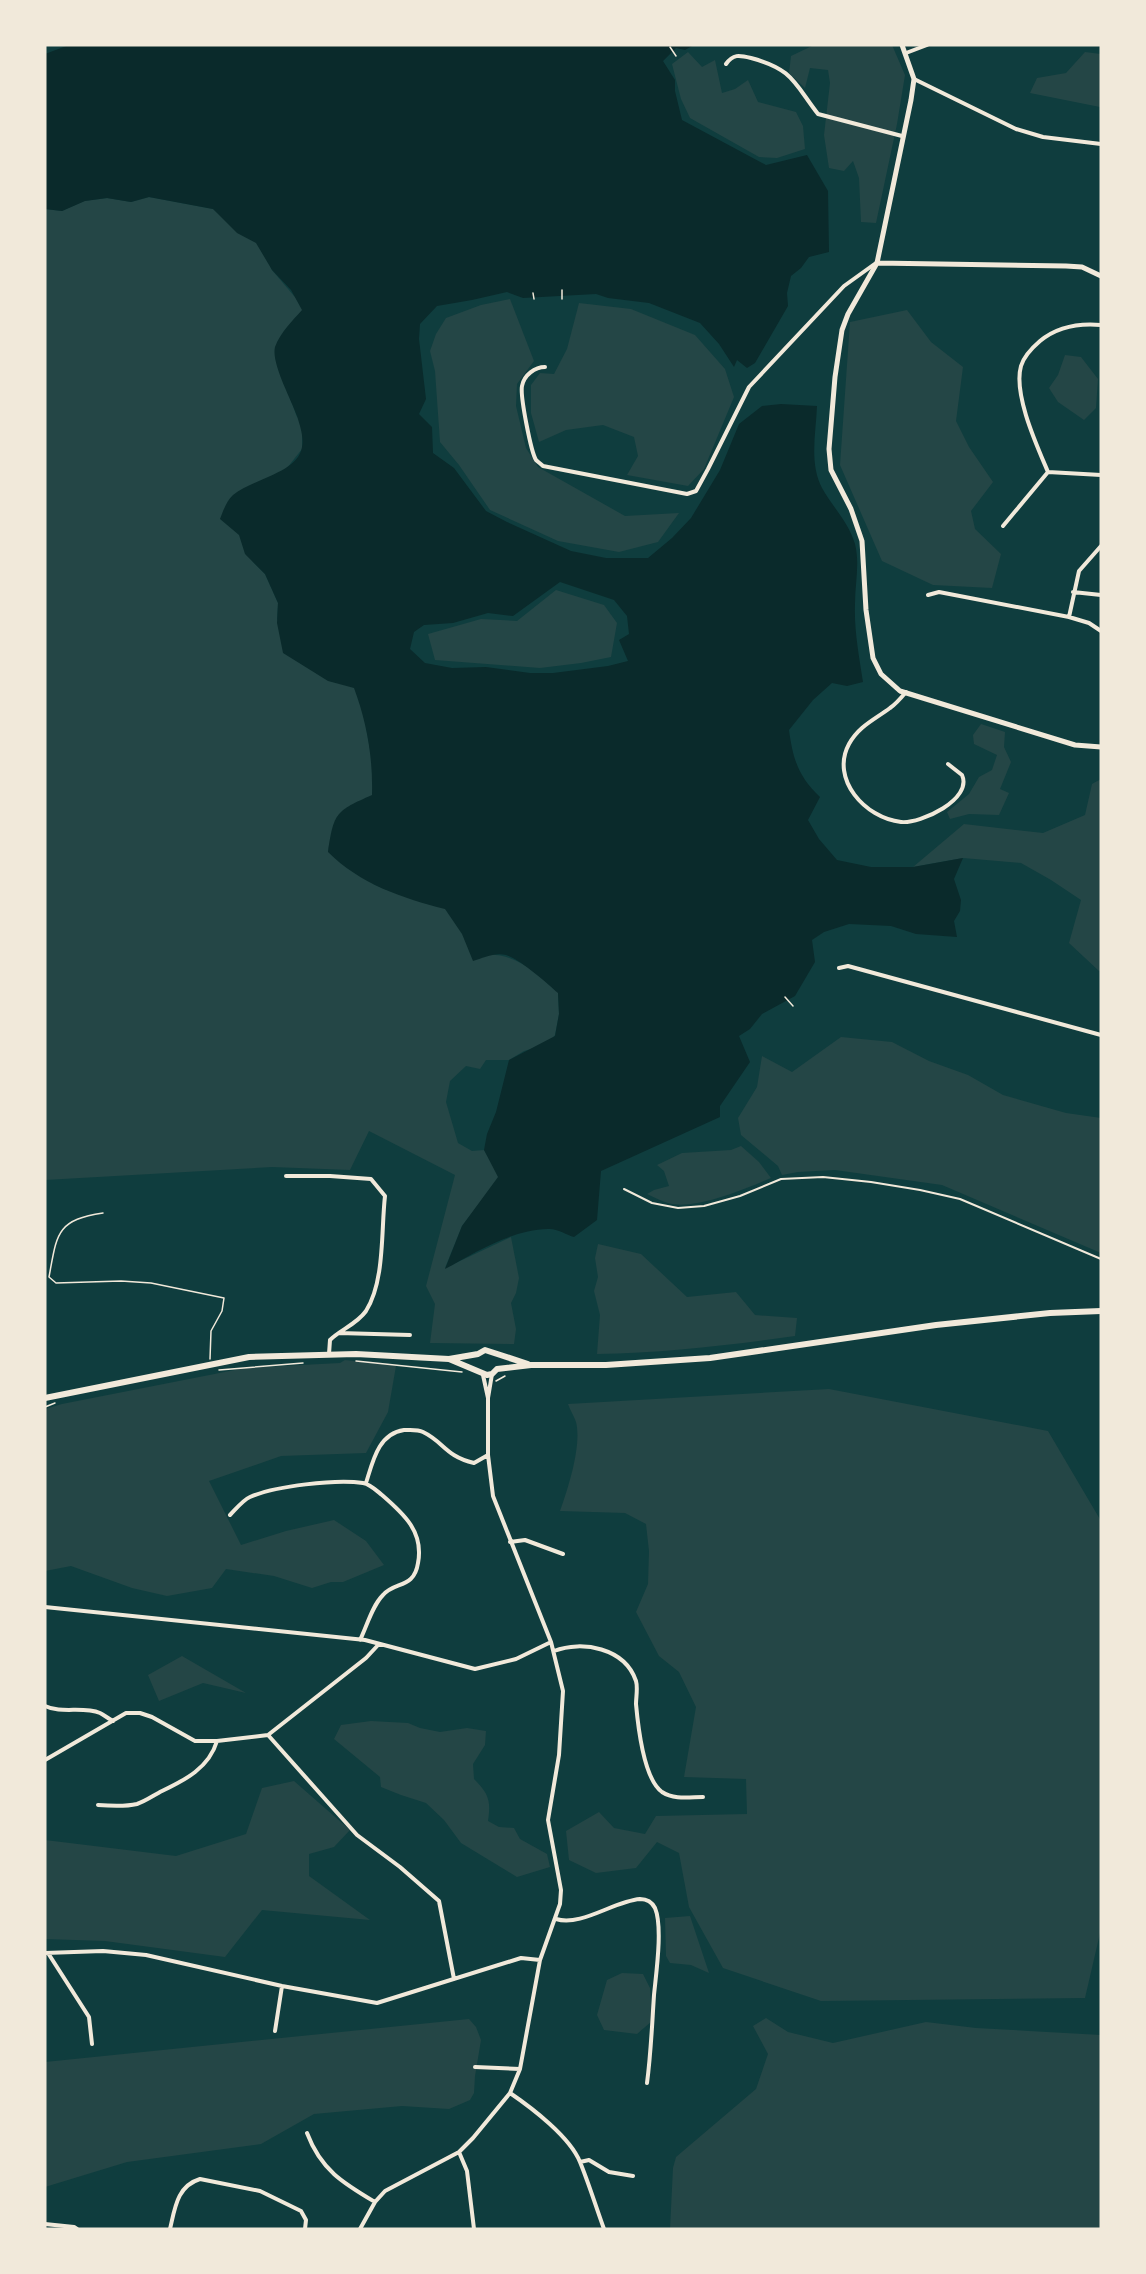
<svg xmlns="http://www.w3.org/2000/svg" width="1146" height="2274" font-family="Quicksand,sans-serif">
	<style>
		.green { fill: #244646 }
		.water { fill: #0a2a2b; fill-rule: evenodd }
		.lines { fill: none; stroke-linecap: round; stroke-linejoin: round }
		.path { stroke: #f1e9da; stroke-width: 1.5 }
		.service { stroke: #f1e9da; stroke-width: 2 }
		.minor { stroke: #f1e9da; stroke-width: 4 }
		.tertiary { stroke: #f1e9da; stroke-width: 5 }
		.secondary { stroke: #f1e9da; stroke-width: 6 }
	</style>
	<rect width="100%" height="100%" fill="#0f3d3e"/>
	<path class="green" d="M 814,45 L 892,45 L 905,75 L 897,124 L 876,223 L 861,222 L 859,178 L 853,161 L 844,171 L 829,168 L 824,135 L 830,83 L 828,70 L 810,68 L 805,88 L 789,73 L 791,56 Z
		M 688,52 L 702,67 L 715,60 L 722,93 L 735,89 L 748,80 L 758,102 L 796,112 L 803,126 L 805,149 L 777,158 L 759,157 L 690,118 L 681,99 L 672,64 Z
		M 1085,52 L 1101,54 L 1100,107 L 1030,93 L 1037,78 L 1066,73 Z
		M 149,197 L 213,209 L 261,246 L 272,270 L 294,296 L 305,304 L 287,380 L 286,387 L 297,417 L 302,419 L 302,449 L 238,530 L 253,562 L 265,574 L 278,603 L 277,619 L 354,684 L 364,716 L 372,760 L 375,764 L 372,795 L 373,884 L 387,890 L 393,890 L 436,900 L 495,955 C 518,956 542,977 561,991 L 558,994 L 559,1014 L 555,1035 L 548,1044 L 524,1051 L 509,1060 L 486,1060 L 480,1069 L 466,1066 L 450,1081 L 446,1102 L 458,1143 L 472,1151 L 484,1150 L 487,1155 L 494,1157 L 499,1178 L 462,1226 L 445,1268 L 511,1237 L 519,1278 L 516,1293 L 511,1303 L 516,1329 L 514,1344 L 430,1343 L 435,1304 L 426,1286 L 455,1175 L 369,1131 L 350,1170 L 272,1167 L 45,1180 L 45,209 L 62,211 L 84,201 L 107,198 L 131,202 Z
		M 510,299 L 534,361 L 517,384 L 516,406 L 526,448 L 538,467 L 625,516 L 679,513 L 658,542 L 619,552 L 558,541 L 490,510 L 459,465 L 440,442 L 435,371 L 430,351 L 436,334 L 446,318 L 481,305 Z
		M 579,303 L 631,309 L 695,335 L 725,369 L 734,397 L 704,469 L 688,486 L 627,475 L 638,456 L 634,437 L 603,425 L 566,430 L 539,442 L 531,413 L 531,385 L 540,373 L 554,374 L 567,349 Z
		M 907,310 L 931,342 L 963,367 L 956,421 L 969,447 L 993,482 L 971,511 L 975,529 L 1001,554 L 992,588 L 933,585 L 882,561 L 840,465 L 850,322 Z
		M 1065,355 L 1081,357 L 1098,379 L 1096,408 L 1084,420 L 1058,402 L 1049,388 L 1058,375 Z
		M 556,590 L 604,605 L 617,623 L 611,657 L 581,663 L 540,668 L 435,660 L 428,634 L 481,619 L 517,621 Z
		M 981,724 L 1005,732 L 1004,747 L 1011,762 L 1000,789 L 1009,793 L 999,815 L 969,814 L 950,819 L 947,812 L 969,794 L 979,777 L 992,770 L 997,755 L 974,744 L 973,735 Z
		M 1101,779 L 1101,970 L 1099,971 L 1069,943 L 1081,900 L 1051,880 L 1021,863 L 963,858 L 913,867 L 964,824 L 1043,833 L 1085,815 L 1092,784 Z
		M 841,1037 L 892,1042 L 929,1061 L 968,1075 L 1003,1095 L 1066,1113 L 1101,1118 L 1101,1253 L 942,1185 L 835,1170 L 798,1172 L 782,1175 L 778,1166 L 741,1135 L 738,1118 L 757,1087 L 762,1056 L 792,1072 Z
		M 741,1146 L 759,1162 L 771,1178 C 747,1188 694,1211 668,1203 C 661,1201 654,1197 647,1194 L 654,1190 L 669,1186 L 664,1171 L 657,1165 L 682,1153 L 731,1150 Z
		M 598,1244 L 641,1254 L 687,1297 L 736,1292 L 755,1315 L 797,1318 L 795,1336 C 729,1345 664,1353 597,1354 L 600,1315 L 594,1291 L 598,1277 L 595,1258 Z
		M 345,1360 L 396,1366 L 388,1412 L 366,1453 L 281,1456 L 209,1481 L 241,1545 L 286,1531 L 334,1520 L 366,1541 L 384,1565 L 343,1582 L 331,1582 L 312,1588 L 274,1576 L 226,1569 L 212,1588 L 167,1596 L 132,1588 L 71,1566 L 45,1571 L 45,1409 L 62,1404 L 245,1368 L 340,1363 Z
		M 829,1389 L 1048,1431 L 1101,1521 L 1101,1929 L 1085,1998 L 821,2001 L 723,1968 L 689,1907 L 679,1853 L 657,1842 L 636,1868 L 596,1873 L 569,1860 L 566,1831 L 599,1812 L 614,1828 L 645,1834 L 656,1816 L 747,1814 L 746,1779 L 684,1777 L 696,1707 L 679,1672 L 659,1656 L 636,1612 L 648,1584 L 649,1551 L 646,1524 L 625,1513 L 560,1511 C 568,1489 582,1445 576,1422 C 574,1416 570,1410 568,1404 Z
		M 182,1656 L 246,1693 L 203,1683 L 159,1701 L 148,1675 Z
		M 371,1721 L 408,1723 L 420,1728 L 440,1732 L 467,1728 L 486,1731 L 485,1745 L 473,1764 L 474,1779 C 489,1794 491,1801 488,1821 L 499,1827 L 514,1828 L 520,1839 L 547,1854 L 550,1867 L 517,1877 L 461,1843 L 444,1820 L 426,1803 L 401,1795 L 381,1787 L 380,1777 L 334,1739 L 341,1725 Z
		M 294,1781 L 350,1830 L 334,1847 L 309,1854 L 309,1876 L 370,1920 L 262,1910 L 225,1957 L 105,1941 L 45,1939 L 45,1840 L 176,1856 L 246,1834 L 262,1788 Z
		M 690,1916 L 709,1973 L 691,1965 L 670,1963 L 666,1956 L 665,1918 Z
		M 622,1973 L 643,1974 L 650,1988 L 652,2021 L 637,2034 L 604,2030 L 597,2015 L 607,1980 Z
		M 766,2018 L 788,2032 L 833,2043 L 926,2022 L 976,2028 L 1101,2035 L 1101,2229 L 670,2229 L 673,2168 L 676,2157 L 756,2089 L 768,2054 L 753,2026 Z
		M 469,2019 L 476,2027 L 481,2040 L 475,2076 L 474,2093 L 470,2100 L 449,2109 L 402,2106 L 314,2114 L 261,2144 L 127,2162 L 45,2187 L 45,2062 Z"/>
	<path class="water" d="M 69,45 L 694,45 L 685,50 L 676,48 L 663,61 L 675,80 L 675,91 L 682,120 L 766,165 L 807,155 L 828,191 L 829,252 L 809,257 L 801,268 L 791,276 L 787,293 L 788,306 L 755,363 L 747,368 L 737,360 L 734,367 L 719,344 L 700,323 L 649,303 L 608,298 L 596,294 L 523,298 L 507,292 L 472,300 L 437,306 L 420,324 L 419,339 L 426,399 L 419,414 L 432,427 L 433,453 L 454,468 L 486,511 L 507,522 L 571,551 L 606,558 L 648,558 L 672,538 L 691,518 L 720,470 L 739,424 L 762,406 L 781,404 L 817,406 C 816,433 809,463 822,488 C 832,506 849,523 855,544 C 860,564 855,583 855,604 C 854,630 859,656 863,682 L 847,686 L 832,683 L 813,700 L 789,730 C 793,759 798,776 820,797 L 808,820 L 819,839 L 837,860 L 871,867 L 913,867 L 963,858 L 954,879 L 961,900 L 960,911 L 954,921 L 957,937 L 916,934 L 891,926 L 849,924 L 824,932 L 812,940 L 815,962 L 795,996 L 762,1014 L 750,1029 L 739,1036 L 750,1062 L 720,1106 L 720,1117 L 601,1171 L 597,1220 L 574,1237 C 567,1235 556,1228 548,1229 C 511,1230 476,1252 445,1269 L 462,1226 L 498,1177 L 484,1150 L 487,1134 L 496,1112 L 509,1060 L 555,1036 L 559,1014 L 558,993 C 547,983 520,959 506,955 C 495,952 483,958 473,961 L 462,934 L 445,909 C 402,898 360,884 328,852 C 334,812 336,811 372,795 C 373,758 367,723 354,688 L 328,681 L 283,653 L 277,623 L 278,603 L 265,574 L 245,554 L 239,535 L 220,519 C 223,511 227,500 233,495 C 252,479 298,473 302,447 C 304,437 300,426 297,416 C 291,399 271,363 275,347 C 280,333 293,320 302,310 L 291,290 L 272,270 L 256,243 L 237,233 L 213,209 L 149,197 L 131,202 L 107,198 L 85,201 L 62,211 L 45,209 L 45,54 ZM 560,582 L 614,600 L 627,616 L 629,634 L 619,640 L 628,661 L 608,666 L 553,673 L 530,673 L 486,667 L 452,668 L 425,663 L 410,649 L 414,632 L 424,625 L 453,623 L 488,613 L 513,616 Z"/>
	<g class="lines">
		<path class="path" d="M 670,47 L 676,56
			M 533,293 L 534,299
			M 562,299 L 562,290
			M 785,997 L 793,1006
			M 103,1213 C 56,1220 57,1234 49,1277 L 56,1283 L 121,1281 L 151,1283 L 224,1298 L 222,1311 L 211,1331 L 210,1359
			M 356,1361 L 462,1372
			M 219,1370 L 303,1363
			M 496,1381 L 505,1376
			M 45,1407 L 55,1403"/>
		<path class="service" d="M 624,1189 L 652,1203 L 678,1208 L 704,1206 L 740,1196 L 781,1179 L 823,1177 L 871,1182 L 920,1190 L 960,1199 L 1101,1259"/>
		<path class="minor" d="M 906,53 L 927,45
			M 726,64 C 733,54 739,55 751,58 C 793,69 794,83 818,114 L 902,136
			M 914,79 L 1016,129 L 1043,137 L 1101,144
			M 545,367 C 535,367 524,375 522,386 C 520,396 531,452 536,460 C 538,462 541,464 543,466 L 687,494 L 696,491 L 708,469 L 749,387 L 844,286 L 876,263
			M 1048,472 C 1037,446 1013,394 1021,366 C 1024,356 1033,347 1040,341 C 1057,327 1079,323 1101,325
			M 1003,526 L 1048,472 L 1101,475
			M 1101,546 L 1079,571 L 1069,617 L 1089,623 L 1101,631
			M 1073,592 L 1101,595
			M 928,595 L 939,592 L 1069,617
			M 906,692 C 901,698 896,704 890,708 C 874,720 859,726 849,744 C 830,779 865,818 901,822 C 921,824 973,799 962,775 L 948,764
			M 839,968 L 848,966 L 1101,1035
			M 286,1176 L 330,1176 L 371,1179 L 385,1196 C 381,1230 385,1281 366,1311 C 357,1324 340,1330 330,1340 L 329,1354
			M 339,1333 L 410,1335
			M 483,1375 L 488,1398 L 492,1374
			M 488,1398 L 488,1455 L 493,1496 L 551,1642 L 563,1691 L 559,1755 L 548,1820 L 561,1890 L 560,1904 L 540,1960 L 520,2069 L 510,2093 C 532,2108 570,2137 580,2162 C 589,2184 596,2207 604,2229
			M 366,1483 C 373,1461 378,1434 404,1430 C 410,1430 417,1429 423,1432 C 444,1442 445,1456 474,1463 L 488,1455
			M 230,1515 C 236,1509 243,1500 250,1497 C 275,1486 336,1479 363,1483 C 370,1484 377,1491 382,1495 C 404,1514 424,1532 418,1563 C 414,1589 395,1581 383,1595 C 372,1606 367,1626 360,1640
			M 510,1542 L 525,1540 L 563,1554
			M 45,1607 L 365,1640 L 475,1669 L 516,1659 L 551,1642
			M 554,1651 C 582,1640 625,1648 636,1681 C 638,1688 636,1697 636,1704 C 638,1726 644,1779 662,1792 C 674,1800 690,1797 703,1797
			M 45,1706 C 61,1714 83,1706 100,1713 C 104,1715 109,1719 113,1721
			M 268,1735 L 357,1835 L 400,1867 L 439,1901 L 454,1979
			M 45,1760 L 126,1713 L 140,1713 L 152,1717 L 195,1741 L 217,1741 L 268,1735 L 366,1658 L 379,1644
			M 98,1805 C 111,1806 124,1807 137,1804 C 146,1801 154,1795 162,1791 C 185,1780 209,1768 217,1741
			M 556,1919 C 581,1927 614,1901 640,1899 C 646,1899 652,1902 655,1908 C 663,1927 656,1974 654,1995 C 652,2025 651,2053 647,2083
			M 45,1953 L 103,1951 L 146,1955 L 282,1986 L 377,2003 L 521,1958 L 540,1960
			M 48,1953 L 89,2017 L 92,2044
			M 275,2031 L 282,1986
			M 475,2067 L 520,2069
			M 307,2133 C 321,2170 343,2183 375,2202
			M 459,2152 L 467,2171 L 474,2229
			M 580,2162 L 589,2160 L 609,2172 L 633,2176
			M 45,2224 L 74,2227 L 77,2229
			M 170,2229 C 175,2208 177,2186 200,2179 L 260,2191 L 301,2211 L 306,2220 L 305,2229
			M 360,2229 L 375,2202 L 385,2191 L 459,2152 L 473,2138 L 510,2093"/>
		<path class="tertiary" d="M 902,45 L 914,79 L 911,100 L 877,263 L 848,314 L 842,330 L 835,377 L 829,449 L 831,470 L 851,509 L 862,541 L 866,610 L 873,658 L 881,674 L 900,691 L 1075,745 L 1101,747
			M 877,263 L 1066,266 L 1082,267 L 1101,276"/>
		<path class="secondary" d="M 449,1359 L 487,1375 L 492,1374 L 497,1369 L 531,1365 L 606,1365 L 710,1358 L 936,1325 L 1050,1313 L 1101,1311
			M 45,1398 L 249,1357 L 356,1354 L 449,1359 L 478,1354 L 485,1350 L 528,1364"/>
	</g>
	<rect width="1146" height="2274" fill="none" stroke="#f1e9da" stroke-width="93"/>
</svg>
